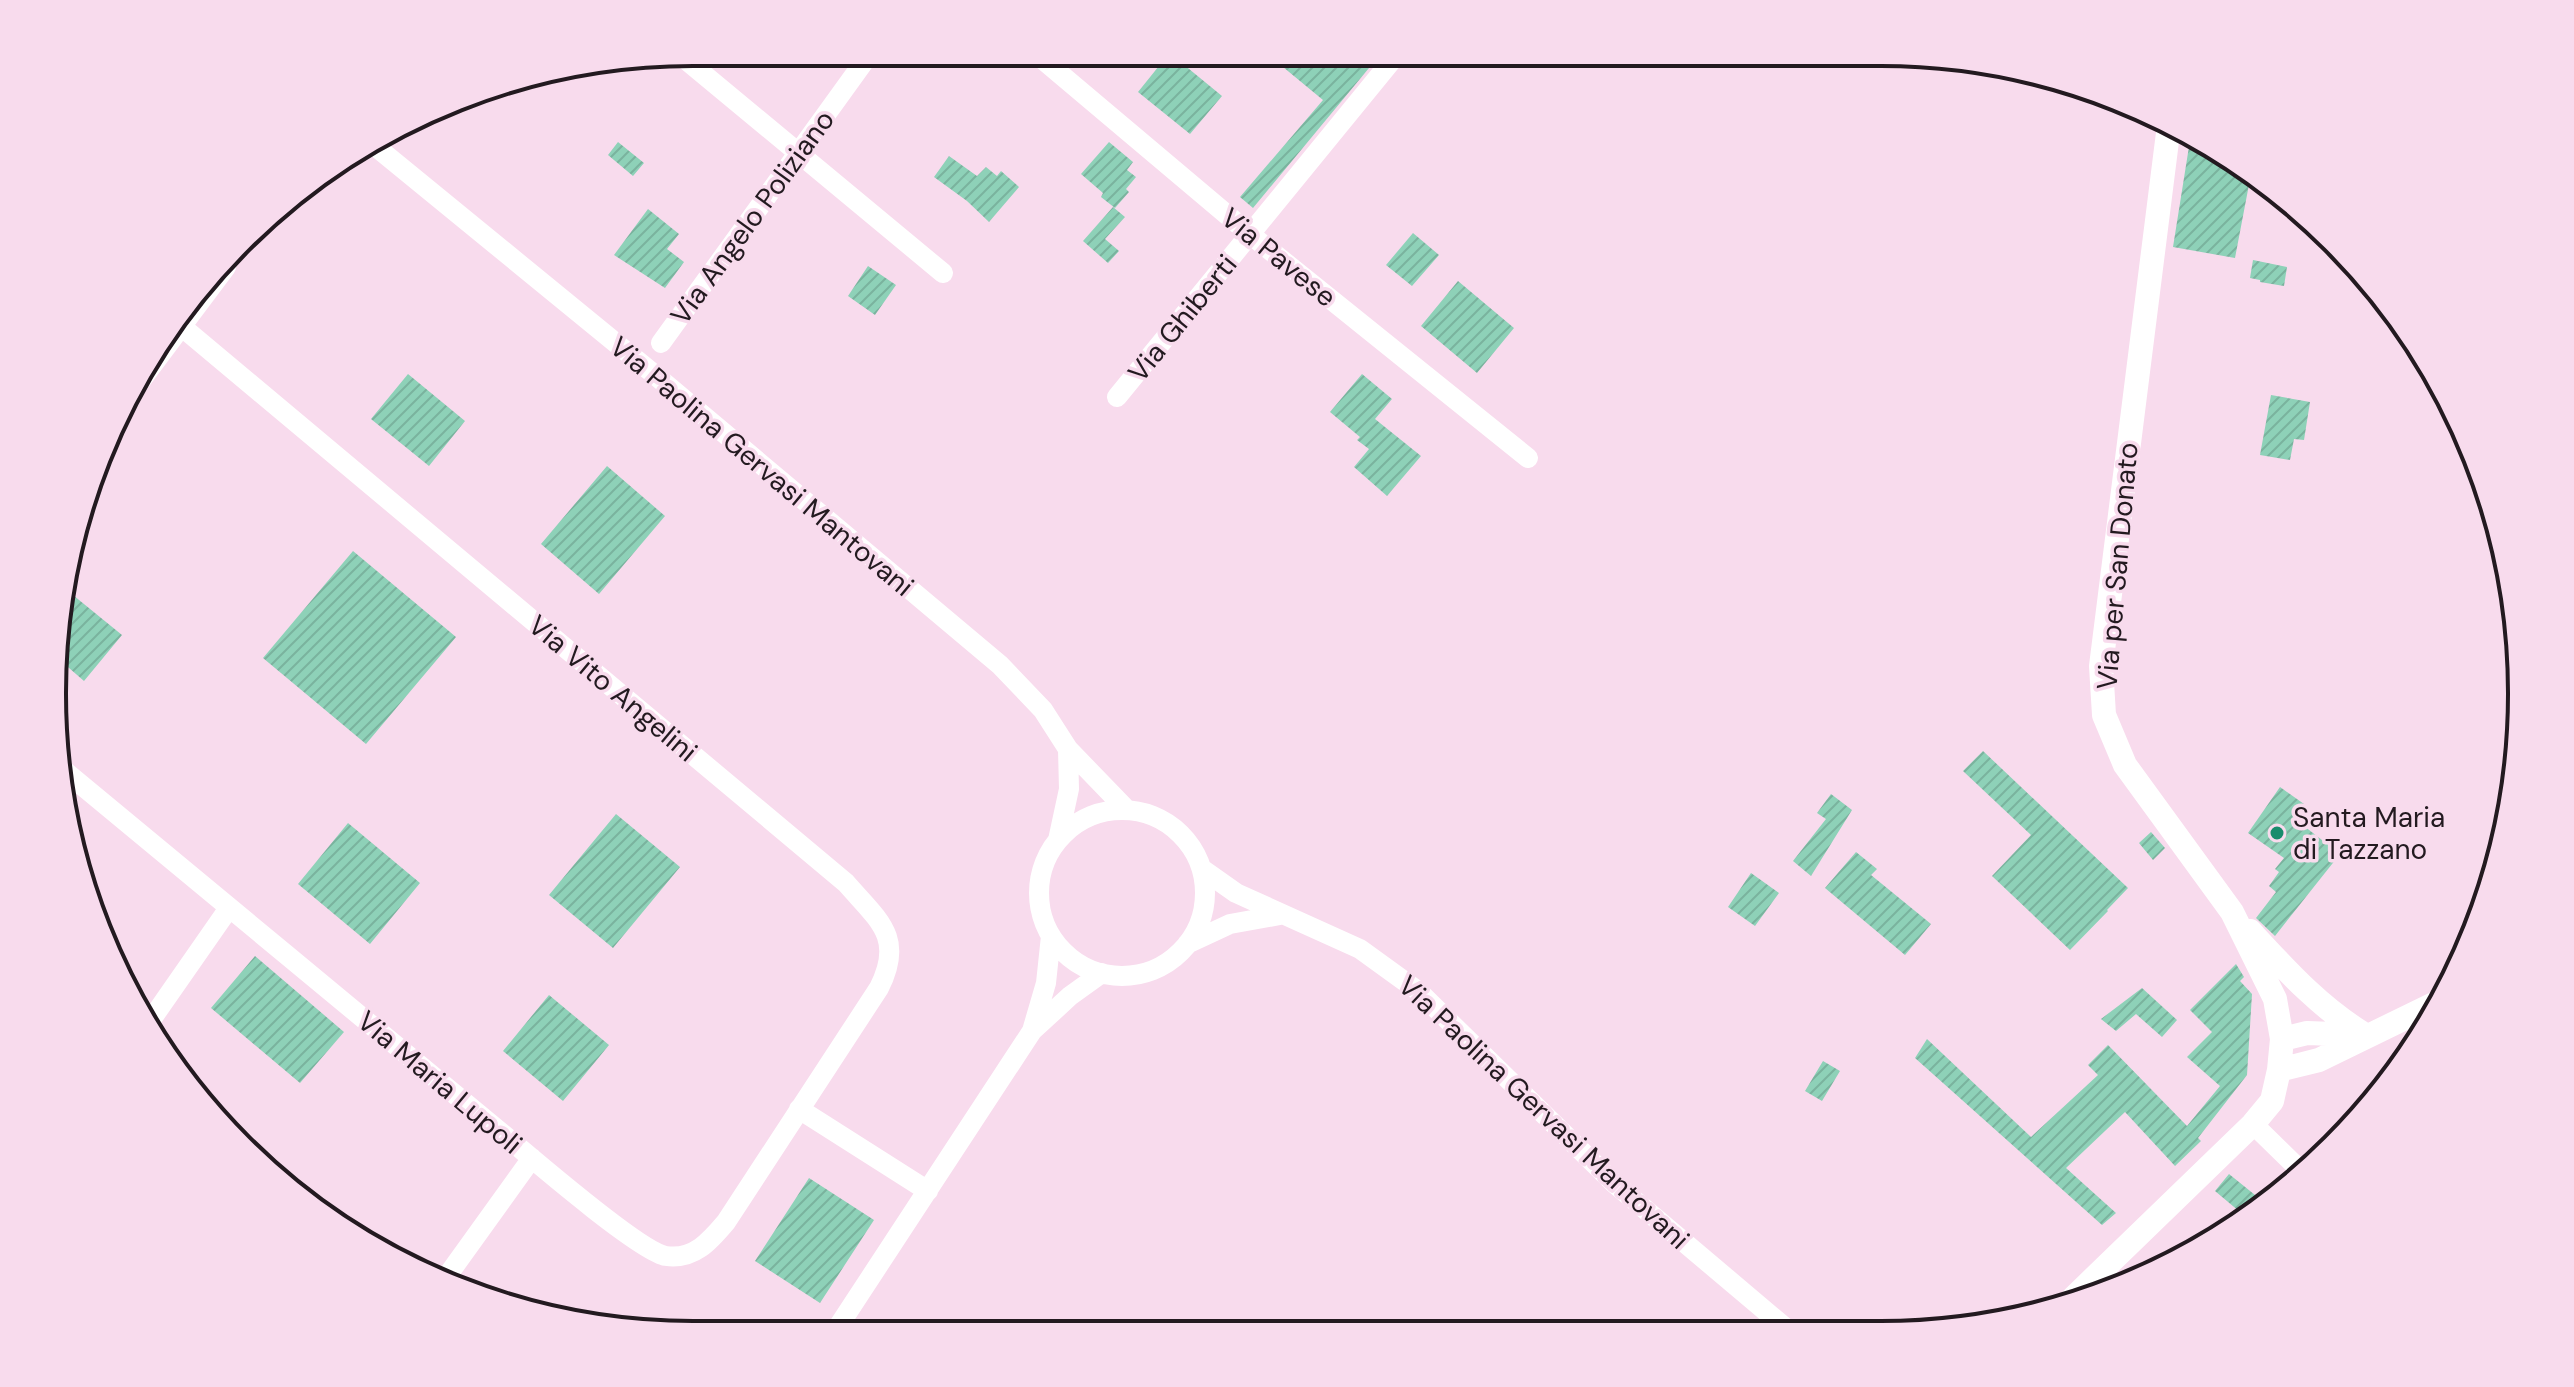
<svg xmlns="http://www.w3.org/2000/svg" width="2574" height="1387" font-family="'DM Sans',sans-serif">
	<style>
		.building { fill: url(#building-hatch) }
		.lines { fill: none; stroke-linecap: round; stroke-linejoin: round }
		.minor { stroke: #fff; stroke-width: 20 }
		.tertiary { stroke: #fff; stroke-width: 24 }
		.poi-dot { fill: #198c6d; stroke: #f8dbed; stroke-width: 3 }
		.labels { text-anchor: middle; stroke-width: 7; stroke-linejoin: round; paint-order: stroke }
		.street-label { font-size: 28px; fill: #231a20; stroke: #f8dbed }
		.poi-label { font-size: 28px; fill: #231a20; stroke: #f8dbed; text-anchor: start }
		.rim { fill: none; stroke: #231a20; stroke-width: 4 }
	</style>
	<defs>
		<pattern id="building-hatch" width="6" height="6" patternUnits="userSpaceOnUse" patternTransform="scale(2)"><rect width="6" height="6" fill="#8ed1b8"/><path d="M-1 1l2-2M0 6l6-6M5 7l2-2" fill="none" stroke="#7ab39e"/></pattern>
	</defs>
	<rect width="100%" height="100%" fill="#f8dbed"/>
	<path class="building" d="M 1266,53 L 1350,53 L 1369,68 L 1253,208 L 1240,197 L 1323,100 Z
		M 1172,55 L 1222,96 L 1190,134 L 1138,92 L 1163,61 L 1165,63 Z
		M 2191,134 L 2201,138 L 2251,174 L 2235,258 L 2173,247 Z
		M 618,142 L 644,163 L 633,176 L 608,155 Z
		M 1109,142 L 1133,162 L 1127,170 L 1136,177 L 1126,189 L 1129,192 L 1115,208 L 1101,197 L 1103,193 L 1081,174 Z
		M 949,156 L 977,176 L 986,167 L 997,176 L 1001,171 L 1019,187 L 989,222 L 967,201 L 934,177 Z
		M 1113,207 L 1125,217 L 1105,239 L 1119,251 L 1108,263 L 1083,241 Z
		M 648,209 L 679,234 L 667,249 L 684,262 L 665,288 L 614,255 Z
		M 1413,233 L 1439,255 L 1412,286 L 1386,265 Z
		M 2253,260 L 2287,267 L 2284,286 L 2260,282 L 2260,280 L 2250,278 Z
		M 868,266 L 896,285 L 875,315 L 848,296 Z
		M 1458,281 L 1514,328 L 1477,373 L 1421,326 Z
		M 408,374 L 465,421 L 429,466 L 371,419 Z
		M 1362,374 L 1392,399 L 1375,419 L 1421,456 L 1387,496 L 1354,467 L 1369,449 L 1357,440 L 1360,437 L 1330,412 Z
		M 2271,395 L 2310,402 L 2304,440 L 2294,439 L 2290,460 L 2260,455 Z
		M 607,466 L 665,516 L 599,594 L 541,544 Z
		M 353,551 L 456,637 L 366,744 L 263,658 Z
		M 68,591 L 122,635 L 84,681 L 61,661 Z
		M 1983,751 L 2128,888 L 2107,910 L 2108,911 L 2070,950 L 1992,876 L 2031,835 L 1963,771 Z
		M 2280,787 L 2304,804 L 2295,819 L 2340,854 L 2275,936 L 2256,918 L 2276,892 L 2269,886 L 2279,872 L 2275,869 L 2284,858 L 2248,833 Z
		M 1831,794 L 1852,810 L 1811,876 L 1793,861 L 1826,819 L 1817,813 Z
		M 616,814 L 680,867 L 613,948 L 549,895 Z
		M 348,823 L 420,883 L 370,944 L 298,884 Z
		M 2151,832 L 2165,848 L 2153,860 L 2139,843 Z
		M 1856,852 L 1877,869 L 1871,875 L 1931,924 L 1905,955 L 1825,888 Z
		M 1751,873 L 1779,893 L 1755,926 L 1728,907 Z
		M 255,956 L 344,1032 L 300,1083 L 211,1008 Z
		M 2236,964 L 2244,977 L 2240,981 L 2252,994 L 2247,1075 L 2198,1138 L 2201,1141 L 2175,1166 L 2125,1112 L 2066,1168 L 2116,1213 L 2102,1225 L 1915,1058 L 1927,1039 L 2031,1137 L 2098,1075 L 2088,1065 L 2108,1045 L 2187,1126 L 2220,1086 L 2187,1057 L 2212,1032 L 2190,1010 Z
		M 2142,988 L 2177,1020 L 2162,1037 L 2136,1014 L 2116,1031 L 2101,1019 Z
		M 549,995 L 609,1045 L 563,1101 L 503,1051 Z
		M 1823,1061 L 1840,1071 L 1822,1101 L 1805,1091 Z
		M 2229,1174 L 2260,1199 L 2246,1217 L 2215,1191 Z
		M 809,1178 L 874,1220 L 820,1303 L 755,1261 Z"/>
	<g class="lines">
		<path class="minor" d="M 1034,52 L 1251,235 L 1528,458
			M 679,54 L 943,273
			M 375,146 L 655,375 L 1000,665 L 1043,710 L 1068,749 L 1126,809
			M 661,343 L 871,52
			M 139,383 L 226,267
			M 1117,397 L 1398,53
			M 61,768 C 211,892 360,1016 510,1140 C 536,1162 641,1252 666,1256 C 694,1260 710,1241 726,1222 L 879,988 C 905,937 878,920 846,883 L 175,321
			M1039 893a83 83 0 1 1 166 0a83 83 0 1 1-166 0Z
			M 1058,840 L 1069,789 L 1068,749
			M 1202,869 L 1236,893 L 1360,949 L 1418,991 L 1614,1183 L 1788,1330
			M 1187,944 L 1230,924 L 1280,915
			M 151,1020 L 229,908
			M 1032,1031 L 1046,983 L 1051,936
			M 799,1109 L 928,1191
			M 2253,1124 L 2301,1171
			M 445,1279 L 532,1158
			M 834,1333 L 1032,1031 L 1070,996 L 1102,973"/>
		<path class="tertiary" d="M 2250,931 C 2286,970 2321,1009 2367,1036
			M 2282,1039 L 2307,1033 L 2361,1035
			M 2279,1070 L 2319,1060 L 2442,1000
			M 2065,1306 L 2253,1124 L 2272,1101 L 2279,1070 L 2282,1039 L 2275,999 L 2232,912 L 2125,765 L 2104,715 L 2101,666 L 2169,125"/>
	</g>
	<circle class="poi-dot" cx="2277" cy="833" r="8"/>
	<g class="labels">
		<g class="street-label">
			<text transform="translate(752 217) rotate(-54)" y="10">Via Angelo Poliziano</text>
			<text transform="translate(1279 257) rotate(39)" y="10">Via Pavese</text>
			<text transform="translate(1182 318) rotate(-51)" y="10">Via Ghiberti</text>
			<text transform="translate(762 466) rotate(40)" y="10">Via Paolina Gervasi Mantovani</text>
			<text transform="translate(2117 566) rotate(-85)" y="10">Via per San Donato</text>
			<text transform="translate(613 688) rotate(40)" y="10">Via Vito Angelini</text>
			<text transform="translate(440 1082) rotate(40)" y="10">Via Maria Lupoli</text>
			<text transform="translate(1544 1112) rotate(43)" y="10">Via Paolina Gervasi Mantovani</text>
		</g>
		<g class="poi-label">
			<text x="2293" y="827">Santa Maria<tspan x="2293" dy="32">di Tazzano</tspan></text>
		</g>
	</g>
	<path d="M0 0H2574V1387H0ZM693 66H1881A627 627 0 0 1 2508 693V694A627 627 0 0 1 1881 1321H693A627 627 0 0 1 66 694V693A627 627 0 0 1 693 66Z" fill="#f8dbed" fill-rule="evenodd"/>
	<path class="rim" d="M693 66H1881A627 627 0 0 1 2508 693V694A627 627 0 0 1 1881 1321H693A627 627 0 0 1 66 694V693A627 627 0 0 1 693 66Z"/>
</svg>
